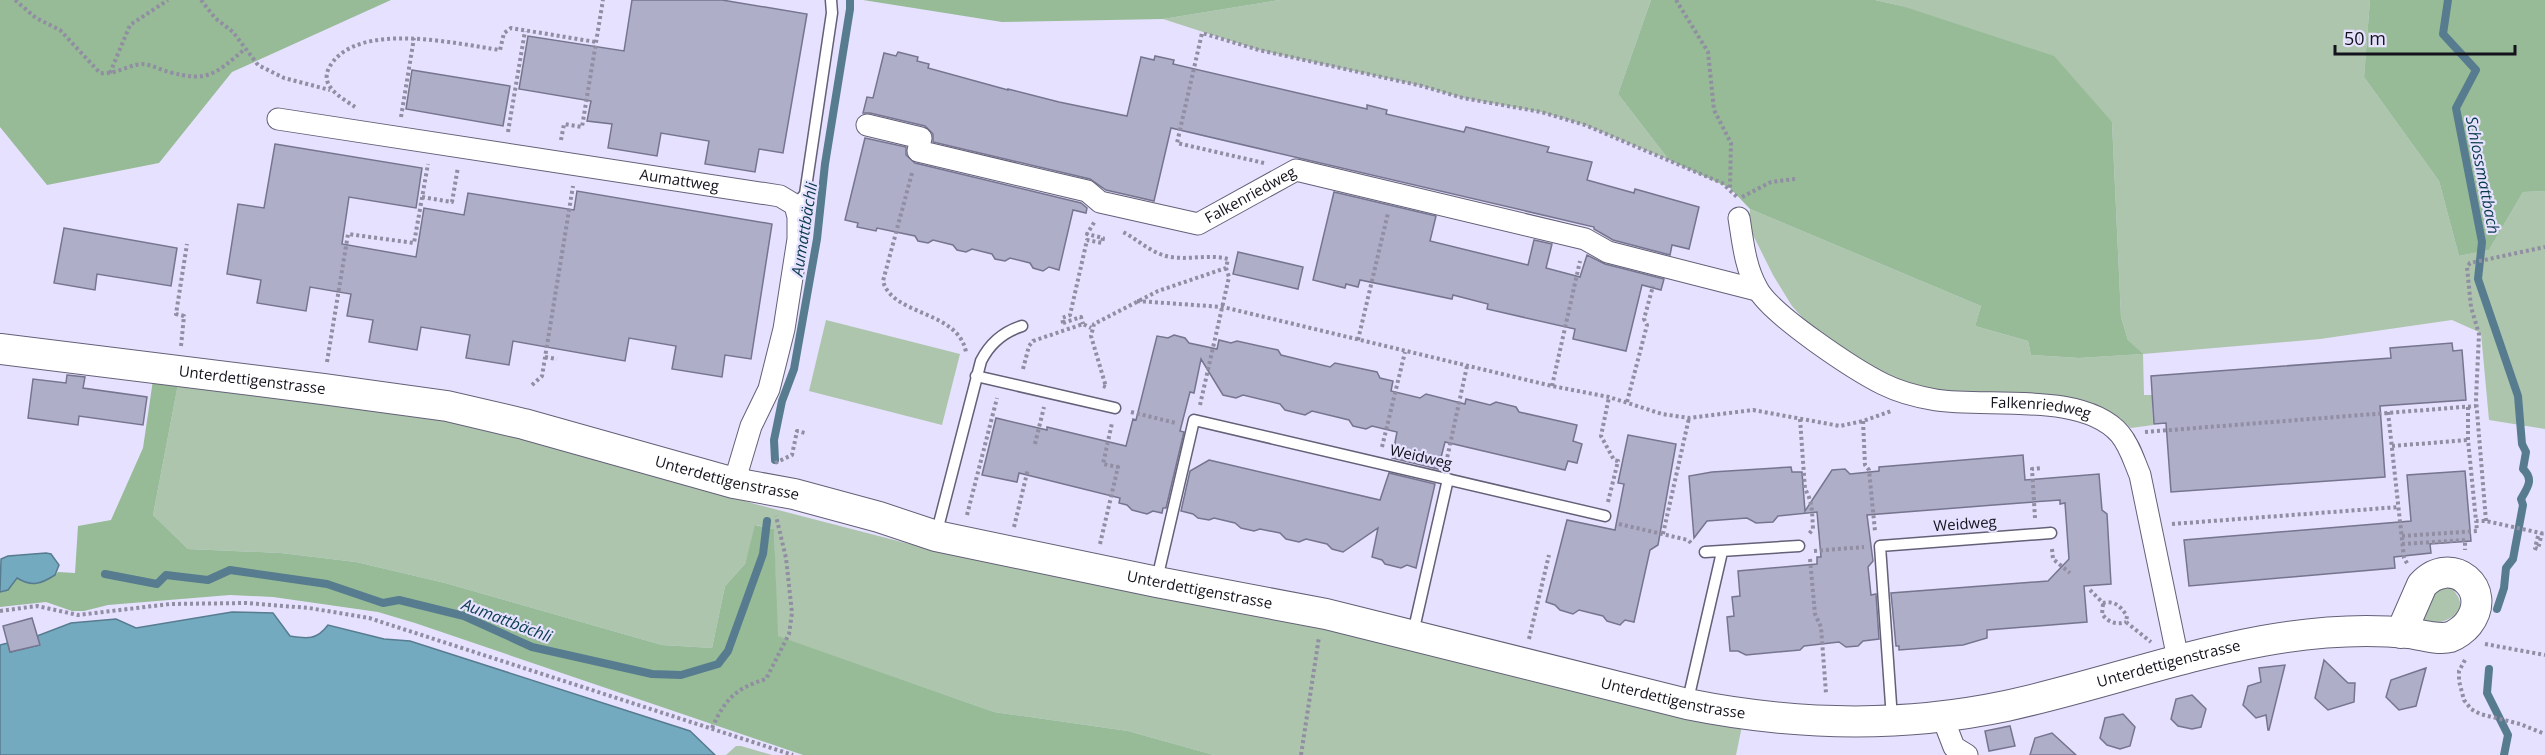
<svg xmlns="http://www.w3.org/2000/svg" width="2545" height="755" font-family="'Open Sans',sans-serif">
	<style>
		.green { fill: #acc5ac }
		.forest { fill: #96bb96 }
		.water { fill: #74aac0; stroke: #577c8f; stroke-width: 1.5 }
		.lines { fill: none; stroke-linecap: round; stroke-linejoin: round }
		.stream { stroke: #577c8f; stroke-width: 8 }
		.building { fill: #aeaec9; stroke: #76758f; stroke-width: 1.5 }
		.lane-casing { stroke: #646078; stroke-width: 13 }
		.street-casing { stroke: #646078; stroke-width: 23 }
		.secondary-casing { stroke: #646078; stroke-width: 32 }
		.path { stroke: #918da3; stroke-width: 4; stroke-dasharray: 3 3; stroke-linecap: butt }
		.lane { stroke: #fff; stroke-width: 10 }
		.street { stroke: #fff; stroke-width: 21 }
		.secondary { stroke: #fff; stroke-width: 30 }
		.labels { text-anchor: middle; stroke-width: 4.5; stroke-linejoin: round; paint-order: stroke }
		.street-label { font-size: 15px; fill: #14121c; stroke: #e6e1fe }
		.water-label { font-size: 16px; font-style: italic; fill: #0a3b4b; stroke: #e6e1fe }
	</style>
	<rect width="100%" height="100%" fill="#e6e1fe"/>
	<path class="green" d="M 1280,0 L 1651,0 L 1618,94 L 1669,160 L 1585,125 L 1541,112 L 1463,98 L 1422,86 L 1259,50 L 1163,19 Z
		M 1875,0 L 2370,0 L 2364,77 L 2439,181 L 2459,256 L 2489,250 L 2523,192 L 2545,191 L 2545,429 L 2489,420 L 2481,333 L 2452,320 L 2320,339 L 2143,354 L 2144,395 L 2152,395 L 2153,425 L 2131,428 L 2120,418 L 2108,411 L 1941,393 L 1887,379 L 1812,328 L 1792,306 L 1773,275 L 1749,227 L 1750,209 L 1981,306 L 1975,326 L 2028,341 L 2031,355 L 2079,358 L 2142,354 L 2128,340 L 2121,317 L 2112,122 L 1902,6 Z
		M 826,320 L 960,354 L 942,425 L 809,391 Z
		M 178,384 L 439,418 L 538,441 L 755,504 L 925,548 L 1328,624 L 1742,726 L 1736,755 L 1214,755 L 1128,731 L 994,712 L 777,636 L 774,529 L 756,525 L 745,564 L 725,586 L 712,648 L 662,645 L 445,583 L 356,562 L 281,553 L 188,549 L 153,515 Z
		M 2443,588 L 2451,588 C 2476,611 2444,626 2422,624 C 2427,610 2429,594 2443,588 Z
		M 736,746 L 741,746 L 772,755 L 726,755 Z"/>
	<path class="forest" d="M 0,0 L 391,0 L 232,72 L 159,163 L 47,185 L 0,127 Z
		M 863,0 L 1280,0 L 1163,19 L 1002,22 Z
		M 1651,0 L 1875,0 L 1902,6 L 2054,56 L 2112,122 L 2121,317 L 2128,340 L 2143,354 L 2079,358 L 2031,355 L 2028,341 L 1975,326 L 1981,306 L 1750,209 L 1730,188 L 1669,160 L 1618,94 Z
		M 2370,0 L 2545,0 L 2545,191 L 2523,192 L 2489,250 L 2459,256 L 2439,181 L 2364,77 Z
		M 153,380 L 178,384 L 153,515 L 188,549 L 281,553 L 356,562 L 445,583 L 662,645 L 712,648 L 725,586 L 745,564 L 755,525 L 774,529 L 778,636 L 994,712 L 1128,731 L 1214,755 L 803,755 L 415,623 L 378,612 L 273,597 L 230,595 L 108,605 L 84,611 L 72,611 L 46,602 L 0,607 L 0,592 L 8,590 L 17,578 L 26,583 L 55,575 L 58,572 L 75,573 L 78,526 L 111,520 L 143,448 Z"/>
	<path class="water" d="M 46,553 L 51,554 L 59,565 L 55,575 C 41,584 32,587 17,578 L 8,590 L 0,592 L 1,559 L 8,556 Z
		M 232,612 L 273,613 L 290,636 C 307,639 317,640 328,625 L 384,639 L 410,641 L 690,731 L 715,755 L 0,755 L 0,645 L 8,643 L 10,652 L 39,645 L 37,636 L 71,623 L 116,619 L 136,628 Z"/>
	<g class="lines">
		<path class="stream" d="M 2448,0 L 2443,34 L 2476,70 L 2456,108 L 2482,242 L 2478,279 L 2518,396 L 2522,444 L 2526,452 L 2523,469 C 2534,479 2528,487 2521,499 L 2523,505 L 2513,559 L 2506,568 L 2504,588 L 2497,609
			M 775,460 L 774,440 L 782,401 L 794,369 L 817,239 L 825,164 L 850,9 L 850,0
			M 105,574 L 157,584 L 166,575 L 208,580 L 230,570 L 327,584 L 383,603 L 399,600 L 464,616 L 532,647 L 652,674 L 681,675 L 718,664 L 728,651 L 763,554 L 767,521
			M 2489,669 L 2487,693 L 2508,735 L 2504,755"/>
	</g>
	<path class="building" d="M 632,0 L 722,0 L 807,14 L 783,153 L 759,149 L 755,172 L 705,164 L 709,141 L 661,133 L 657,156 L 608,148 L 612,124 L 587,121 L 591,101 L 519,89 L 528,36 L 624,51 Z
		M 898,52 L 918,57 L 917,61 L 929,64 L 928,68 L 1008,90 L 1008,89 L 1059,102 L 1127,116 L 1141,57 L 1154,60 L 1155,56 L 1174,60 L 1173,64 L 1367,109 L 1367,105 L 1387,110 L 1386,114 L 1464,132 L 1466,127 L 1549,147 L 1547,152 L 1592,162 L 1587,180 L 1634,193 L 1635,189 L 1699,207 L 1689,249 L 1672,245 L 1670,255 L 1613,240 L 1594,229 L 1594,227 L 1171,128 L 1154,201 L 1106,190 L 1090,179 L 933,142 L 933,134 L 925,126 L 870,113 L 863,113 L 867,97 L 873,98 L 884,53 L 896,56 Z
		M 412,70 L 510,86 L 503,126 L 406,109 Z
		M 865,138 L 906,147 L 906,155 L 915,163 L 1081,203 L 1087,208 L 1086,213 L 1073,210 L 1059,270 L 1049,267 L 1043,271 L 1033,268 L 1030,263 L 1010,258 L 1005,261 L 995,259 L 992,254 L 972,249 L 966,252 L 957,250 L 953,245 L 933,240 L 928,243 L 918,241 L 915,236 L 877,228 L 876,231 L 857,227 L 858,223 L 845,220 Z
		M 275,144 L 422,168 L 416,208 L 349,197 L 342,244 L 416,257 L 424,208 L 464,215 L 468,193 L 574,210 L 577,191 L 772,224 L 751,359 L 725,355 L 722,377 L 672,369 L 676,346 L 629,338 L 625,361 L 513,341 L 509,365 L 466,358 L 470,335 L 421,327 L 417,350 L 369,342 L 373,320 L 347,316 L 351,294 L 310,287 L 306,311 L 257,303 L 261,280 L 227,274 L 238,204 L 264,208 Z
		M 1334,192 L 1436,216 L 1430,241 L 1528,265 L 1534,240 L 1552,244 L 1546,268 L 1580,277 L 1587,255 L 1605,264 L 1664,279 L 1661,290 L 1642,285 L 1626,351 L 1573,339 L 1575,329 L 1487,309 L 1488,304 L 1453,295 L 1452,299 L 1360,280 L 1358,287 L 1346,284 L 1345,288 L 1313,280 Z
		M 64,228 L 177,248 L 171,286 L 97,274 L 95,290 L 54,283 Z
		M 1238,252 L 1303,267 L 1298,289 L 1233,274 Z
		M 1174,335 L 1185,338 L 1189,343 L 1217,349 L 1219,340 L 1231,343 L 1237,341 L 1278,350 L 1281,355 L 1330,367 L 1335,363 L 1377,372 L 1380,378 L 1393,381 L 1391,391 L 1420,398 L 1426,394 L 1465,404 L 1466,399 L 1490,405 L 1496,402 L 1516,407 L 1519,412 L 1577,425 L 1573,441 L 1582,444 L 1577,463 L 1568,461 L 1565,470 L 1445,442 L 1438,469 L 1392,458 L 1397,432 L 1372,426 L 1366,429 L 1353,426 L 1349,420 L 1312,411 L 1305,415 L 1285,410 L 1280,404 L 1243,395 L 1236,398 L 1223,395 L 1201,359 L 1194,393 L 1190,392 L 1180,431 L 1184,432 L 1166,508 L 1163,508 L 1162,513 L 1153,511 L 1147,514 L 1132,510 L 1127,505 L 1119,503 L 1120,498 L 1019,473 L 1017,482 L 982,475 L 996,418 L 1047,430 L 1047,427 L 1126,446 L 1133,419 L 1136,420 L 1157,336 L 1168,338 Z
		M 2452,343 L 2453,351 L 2462,350 L 2466,400 L 2380,406 L 2385,477 L 2171,492 L 2166,423 L 2154,424 L 2151,376 L 2391,358 L 2390,348 Z
		M 67,375 L 85,377 L 83,388 L 147,397 L 143,425 L 79,416 L 78,425 L 28,418 L 33,379 L 66,383 Z
		M 1628,435 L 1676,444 L 1658,545 L 1650,550 L 1634,622 L 1625,620 L 1620,625 L 1607,621 L 1603,616 L 1579,610 L 1573,614 L 1560,610 L 1555,605 L 1546,602 L 1567,520 L 1615,530 L 1624,484 L 1618,483 Z
		M 2023,455 L 2025,480 L 2099,474 L 2102,510 L 2107,514 L 2111,584 L 2084,586 L 2087,622 L 1987,630 L 1987,638 L 1963,645 L 1899,650 L 1899,646 L 1896,646 L 1891,593 L 2048,581 L 2069,559 L 2065,503 L 2060,504 L 2060,500 L 1994,505 L 1867,515 L 1873,561 L 1868,567 L 1871,595 L 1876,594 L 1879,639 L 1863,641 L 1858,646 L 1846,647 L 1839,642 L 1804,646 L 1800,650 L 1746,655 L 1738,651 L 1730,651 L 1727,617 L 1734,616 L 1732,597 L 1740,596 L 1738,571 L 1817,564 L 1817,557 L 1821,557 L 1817,512 L 1778,516 L 1773,522 L 1756,523 L 1747,518 L 1707,521 L 1694,538 L 1689,476 L 1712,472 L 1791,467 L 1792,472 L 1802,472 L 1805,511 L 1832,470 L 1845,469 L 1850,474 L 1879,471 L 1879,467 Z
		M 1209,460 L 1380,500 L 1389,473 L 1435,484 L 1416,568 L 1407,565 L 1401,568 L 1385,564 L 1382,560 L 1372,557 L 1378,528 L 1343,552 L 1332,549 L 1327,544 L 1306,539 L 1299,542 L 1286,539 L 1280,533 L 1260,529 L 1254,531 L 1241,528 L 1235,523 L 1214,518 L 1209,520 L 1198,518 L 1193,514 L 1181,511 L 1190,471 Z
		M 2465,471 L 2471,541 L 2430,544 L 2431,553 L 2394,557 L 2395,568 L 2189,586 L 2184,540 L 2411,521 L 2407,475 Z
		M 32,618 L 40,645 L 10,652 L 3,626 Z
		M 2324,660 L 2348,683 L 2355,683 L 2354,702 L 2328,710 L 2315,698 Z
		M 2285,665 L 2269,730 L 2268,730 L 2266,715 L 2256,718 L 2243,705 L 2248,686 L 2261,682 L 2259,668 Z
		M 2426,668 L 2416,706 L 2399,710 L 2386,697 L 2391,680 Z
		M 2192,695 L 2206,709 L 2201,727 L 2192,729 L 2178,726 L 2171,719 L 2176,699 Z
		M 2123,714 L 2135,727 L 2130,746 L 2120,749 L 2107,745 L 2100,738 L 2105,718 Z
		M 2010,726 L 2015,746 L 1989,751 L 1985,731 Z
		M 2052,733 L 2076,755 L 2030,755 L 2035,738 Z"/>
	<g class="lines">
		<g class="lane-casing">
			<path id="lane" d="M 795,205 L 805,194 L 832,13 L 831,0
				M 976,376 L 1115,408
				M 936,535 L 981,361 C 990,343 1003,332 1022,326
				M 1705,552 L 1799,546
				M 1157,579 L 1194,420 L 1605,516
				M 1413,633 L 1448,479
				M 1687,704 L 1722,552
				M 1892,719 L 1880,546 L 2051,533"/>
		</g>
		<g class="street-casing">
			<g id="street">
				<path id="s1" d="M 278,119 L 780,196 L 795,205 L 798,217 L 798,239 L 784,329 L 769,389 L 751,426 L 734,483"/>
				<path id="s2" d="M 867,125 L 921,138 L 918,151 L 1087,191 L 1100,202 L 1198,224 L 1296,170 L 1585,239 L 1608,252 L 1757,290"/>
				<path id="s3" d="M 1739,218 C 1743,242 1745,267 1757,288 C 1771,315 1855,370 1883,384 C 1899,392 1918,397 1936,400 C 1986,408 2083,391 2120,434 C 2130,446 2134,461 2140,475 L 2178,659"/>
				<path d="M 1942,716 L 1954,747 L 1967,755"/>
			</g>
		</g>
		<g class="secondary-casing">
			<g id="secondary">
				<path id="s4" d="M 0,349 L 323,389 L 447,406 L 524,424 L 734,483 L 794,494 L 879,517 L 936,536 L 1157,582 L 1326,614 L 1687,704 C 1791,725 1901,728 2006,706 C 2139,677 2270,619 2409,633 C 2421,635 2439,640 2450,637 C 2456,635 2464,629 2468,624 C 2495,589 2451,553 2422,585 L 2401,633"/>
			</g>
		</g>
		<path class="path" d="M 15,0 L 36,18 L 60,30 L 100,73 C 116,75 127,65 142,64 C 150,64 161,70 169,72 C 209,83 216,73 245,49
			M 201,0 L 215,18 L 233,32 L 258,65 L 284,78 L 330,90
			M 1676,0 L 1708,52 L 1714,110 L 1731,143 L 1730,188
			M 110,73 L 130,25 L 168,0
			M 355,107 C 341,97 318,86 330,66 C 358,20 457,44 500,50 L 504,33 L 511,28 L 596,42
			M 401,117 L 414,38
			M 508,132 L 525,31
			M 561,140 L 564,124 L 582,127 L 603,0
			M 1264,163 L 1177,143 L 1202,33 L 1259,50 L 1422,86 L 1463,98 L 1541,112 L 1585,125 L 1722,183 L 1737,197
			M 912,173 L 883,281 C 892,316 958,310 966,352
			M 422,197 L 452,202 L 458,167
			M 1742,197 L 1771,182 L 1795,179
			M 1137,301 L 1223,307 L 1552,386 L 1609,397 L 1662,414 L 1689,418 L 1753,410 L 1840,426 L 1863,421 L 1891,411
			M 1063,323 L 1062,318 L 1070,315 L 1087,240 L 1102,243 L 1103,238 L 1087,234 L 1095,221
			M 1063,323 L 1081,317 L 1083,324
			M 1358,340 L 1388,213
			M 181,346 L 184,316 L 176,314 L 187,244
			M 545,357 L 557,359
			M 327,362 L 348,234 L 414,243 L 428,164
			M 1023,369 L 1029,346 L 1033,341 L 1083,324 L 1091,328
			M 532,385 L 542,376 L 573,186
			M 1103,386 L 1106,387 L 1091,336 L 1094,324 L 1158,291 L 1226,268 L 1228,259 C 1209,254 1191,260 1171,257 C 1151,254 1138,239 1121,231
			M 1552,386 L 1580,261
			M 1627,402 L 1647,325 L 1644,319 L 1653,286
			M 1200,405 L 1229,277 L 1226,268
			M 2468,407 L 2468,440 L 2476,521 L 2486,521 L 2545,534
			M 1131,412 L 1176,423
			M 2388,412 L 2404,558 L 2408,565
			M 1800,419 L 1805,489 C 1813,502 1812,515 1813,529 L 1808,535
			M 1863,421 L 1865,465 L 1869,470 L 1875,531
			M 2145,432 L 2476,406
			M 1035,444 L 1044,407
			M 2392,446 L 2468,440
			M 1382,447 L 1405,352
			M 775,463 L 792,455 L 797,431 L 805,433
			M 1446,463 L 1467,366
			M 1608,502 L 1618,461 L 1614,460 L 1601,436 L 1609,397
			M 967,515 L 997,398
			M 2035,518 L 2032,469 L 2042,468
			M 2486,521 L 2476,399 L 2479,334 L 2471,307 L 2467,267 L 2470,263 L 2545,247
			M 1619,524 L 1688,540 L 1692,544
			M 2172,524 L 2399,507
			M 1014,527 L 1028,469
			M 1663,534 L 1689,418
			M 2402,536 L 2477,531 L 2476,521
			M 2538,536 L 2535,548 L 2538,549 L 2542,533
			M 1100,544 L 1118,467 L 1103,464 L 1112,423
			M 2402,544 L 2465,540 L 2465,550
			M 2052,549 L 2053,559 L 2070,573
			M 1814,551 L 1864,547
			M 1810,559 L 1815,614 L 1821,627 L 1826,693
			M 2090,590 L 2103,603 C 2115,600 2121,607 2127,616 L 2126,622 L 2151,642
			M 2103,604 L 2102,614 C 2108,622 2115,625 2126,622
			M 0,611 L 37,606 L 78,615 L 170,604 L 246,603 L 309,608 L 369,618 L 793,755
			M 1529,639 L 1549,555
			M 2485,644 L 2545,655
			M 2465,660 L 2459,671 L 2459,681 L 2464,700 L 2471,709 L 2480,714 L 2520,724 L 2545,734
			M 712,728 C 725,699 736,688 766,679 L 789,634 L 792,613 L 786,558 L 776,516
			M 1301,755 L 1319,637"/>
		<use href="#lane" class="lane"/>
		<use href="#street" class="street"/>
		<use href="#secondary" class="secondary"/>
	</g>
	<g class="labels">
		<g class="street-label">
			<text dy="5" stroke="none"><textPath href="#s1" startOffset="406">Aumattweg</textPath></text>
			<text dy="5" stroke="none"><textPath href="#s2" startOffset="420">Falkenriedweg</textPath></text>
			<text dy="5" stroke="none"><textPath href="#s4" startOffset="254">Unterdettigenstrasse</textPath></text>
			<text dy="5" stroke="none"><textPath href="#s3" startOffset="393">Falkenriedweg</textPath></text>
			<text transform="translate(1421 457) rotate(13)" y="5">Weidweg</text>
			<text dy="5" stroke="none"><textPath href="#s4" startOffset="740">Unterdettigenstrasse</textPath></text>
			<text transform="translate(1965 524) rotate(-4)" y="5">Weidweg</text>
			<text dy="5" stroke="none"><textPath href="#s4" startOffset="1226">Unterdettigenstrasse</textPath></text>
			<text dy="5" stroke="none"><textPath href="#s4" startOffset="2216">Unterdettigenstrasse</textPath></text>
			<text dy="5" stroke="none"><textPath href="#s4" startOffset="1712">Unterdettigenstrasse</textPath></text>
		</g>
		<g class="water-label">
			<text transform="translate(2483 175) rotate(79)" y="6">Schlossmattbach</text>
			<text transform="translate(804 229) rotate(-81)" y="6">Aumattbächli</text>
			<text transform="translate(507 620) rotate(21)" y="6">Aumattbächli</text>
		</g>
	</g>
	<path d="M2335 45v9h180v-9" fill="none" stroke="#14121c" stroke-width="3"/>
	<text x="2344" y="45" font-size="18" fill="#14121c" stroke="#e6e1fe" stroke-width="4.5" paint-order="stroke">50 m</text>
</svg>
